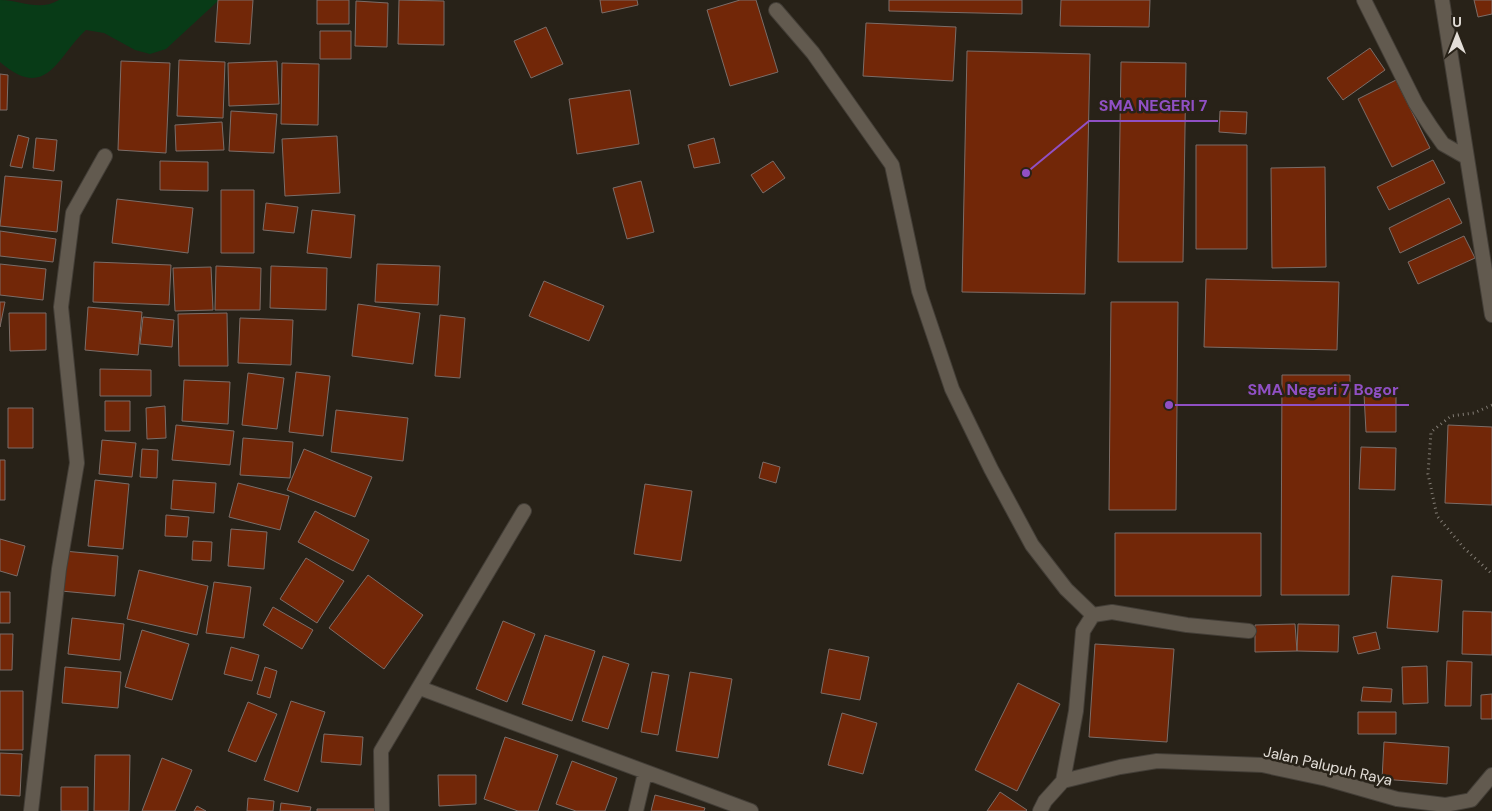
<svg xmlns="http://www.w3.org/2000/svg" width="1492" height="811" font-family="'DM Sans',sans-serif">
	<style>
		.green { fill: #083b17 }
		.building { fill: #722708; stroke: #7b6d68 }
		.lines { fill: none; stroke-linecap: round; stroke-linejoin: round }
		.minor-casing { stroke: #433e37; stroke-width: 16 }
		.path { stroke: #847e76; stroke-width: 3; stroke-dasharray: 1 4; stroke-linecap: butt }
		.minor { stroke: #625a4f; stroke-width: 14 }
		.labels { text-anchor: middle; stroke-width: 5; stroke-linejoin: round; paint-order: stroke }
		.street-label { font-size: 15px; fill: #e3ded8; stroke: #282218 }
		.leader { fill: none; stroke: #9050c4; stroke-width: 2 }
		.callout-dot { fill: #9050c4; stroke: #282218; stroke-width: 2 }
		.callout-label { font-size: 16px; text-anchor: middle; font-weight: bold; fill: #9050c4; stroke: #282218; stroke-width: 5; stroke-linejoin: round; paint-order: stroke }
	</style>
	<rect width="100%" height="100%" fill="#282218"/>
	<path class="green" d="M 0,0 C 22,0 38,12 59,0 L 219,0 L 166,49 L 150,54 L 135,50 L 104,33 L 86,30 C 58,55 47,103 0,62 Z"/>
	<path class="building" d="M 218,0 L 253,0 L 250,44 L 215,42 Z
		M 317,0 L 349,0 L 349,24 L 317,24 Z
		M 399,0 L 444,1 L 444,45 L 398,44 Z
		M 600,0 L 637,0 L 638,5 L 602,13 Z
		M 740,0 L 756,0 L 778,72 L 730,86 L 707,10 Z
		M 889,0 L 1022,0 L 1022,14 L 889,11 Z
		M 1061,0 L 1150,0 L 1149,27 L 1060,26 Z
		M 1474,0 L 1492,0 L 1492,14 L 1478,17 Z
		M 356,1 L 388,3 L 387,47 L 355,46 Z
		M 866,23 L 956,27 L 953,81 L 863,76 Z
		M 546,27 L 563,64 L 531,78 L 514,41 Z
		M 320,31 L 351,31 L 351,59 L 320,59 Z
		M 1370,48 L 1385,70 L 1343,100 L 1327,78 Z
		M 967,51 L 1090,54 L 1085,294 L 962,292 Z
		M 179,60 L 225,62 L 223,118 L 177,116 Z
		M 121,61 L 170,63 L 166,153 L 118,150 Z
		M 277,61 L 279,104 L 229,106 L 228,63 Z
		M 1121,62 L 1186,63 L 1183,262 L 1118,262 Z
		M 282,63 L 319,64 L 318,125 L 281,124 Z
		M 0,74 L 8,75 L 7,110 L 0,110 Z
		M 1396,80 L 1430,148 L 1392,167 L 1358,99 Z
		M 630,90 L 639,144 L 577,154 L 569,99 Z
		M 231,111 L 277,114 L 274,153 L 229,151 Z
		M 1220,111 L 1247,112 L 1246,134 L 1219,132 Z
		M 222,122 L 224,150 L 176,151 L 175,125 Z
		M 18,135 L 29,138 L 22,168 L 10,166 Z
		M 337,136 L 340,193 L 285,196 L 282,139 Z
		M 36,138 L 57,140 L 54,171 L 33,168 Z
		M 714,138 L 720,163 L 694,168 L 688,145 Z
		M 1196,145 L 1247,145 L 1247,249 L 1196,249 Z
		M 1433,160 L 1445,183 L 1389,210 L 1377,187 Z
		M 160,161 L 208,162 L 208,191 L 160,190 Z
		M 773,161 L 785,178 L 763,193 L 751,175 Z
		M 1325,167 L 1326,267 L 1272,268 L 1271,168 Z
		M 5,176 L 62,181 L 57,232 L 0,226 Z
		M 641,181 L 654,232 L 627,239 L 613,188 Z
		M 221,190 L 254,190 L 254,253 L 221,253 Z
		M 1449,198 L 1462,223 L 1400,253 L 1389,228 Z
		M 117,199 L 193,208 L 188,253 L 112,243 Z
		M 266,203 L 298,207 L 294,233 L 263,230 Z
		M 312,210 L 355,215 L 351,258 L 307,253 Z
		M 0,231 L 56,239 L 53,262 L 0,256 Z
		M 1464,236 L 1475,258 L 1418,284 L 1408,262 Z
		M 94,262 L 171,265 L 169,305 L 93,302 Z
		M 0,264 L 46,269 L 43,300 L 0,295 Z
		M 377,264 L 440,266 L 438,305 L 375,302 Z
		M 216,266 L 261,268 L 260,310 L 215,310 Z
		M 271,266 L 327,268 L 326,310 L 270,308 Z
		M 211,267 L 213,310 L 175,311 L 173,268 Z
		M 1206,279 L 1339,282 L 1337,350 L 1204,347 Z
		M 544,281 L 604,306 L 589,341 L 529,316 Z
		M 0,302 L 5,302 L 0,327 Z
		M 1111,302 L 1178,302 L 1176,510 L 1109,510 Z
		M 358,304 L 420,313 L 413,364 L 352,356 Z
		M 88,307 L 142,312 L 138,355 L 85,350 Z
		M 9,313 L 46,313 L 46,350 L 10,351 Z
		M 227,313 L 228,366 L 179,366 L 178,314 Z
		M 440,315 L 465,318 L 460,378 L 435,376 Z
		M 143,317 L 174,320 L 172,347 L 140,344 Z
		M 240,318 L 293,320 L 291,365 L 238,363 Z
		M 100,369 L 151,370 L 151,396 L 100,396 Z
		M 296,372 L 330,376 L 323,436 L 289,432 Z
		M 248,373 L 284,378 L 277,429 L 242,425 Z
		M 1282,375 L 1350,375 L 1349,595 L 1281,595 Z
		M 184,380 L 230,382 L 228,424 L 182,421 Z
		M 1396,393 L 1396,432 L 1366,432 L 1364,394 Z
		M 105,401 L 130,401 L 130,431 L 105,431 Z
		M 165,406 L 166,438 L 147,439 L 146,408 Z
		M 8,408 L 33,408 L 33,448 L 8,448 Z
		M 336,410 L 408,418 L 403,461 L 331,452 Z
		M 176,425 L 234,431 L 230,465 L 172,460 Z
		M 1448,425 L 1492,427 L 1492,505 L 1445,503 Z
		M 243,438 L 293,442 L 290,478 L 240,475 Z
		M 102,440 L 136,443 L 132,477 L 99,474 Z
		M 1361,447 L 1396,448 L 1395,490 L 1359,489 Z
		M 142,449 L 158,450 L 157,478 L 140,477 Z
		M 304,449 L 372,477 L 355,517 L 287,490 Z
		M 0,460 L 5,460 L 5,500 L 0,500 Z
		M 763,462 L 780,467 L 776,483 L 759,478 Z
		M 95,480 L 129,484 L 123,549 L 88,546 Z
		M 173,480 L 216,483 L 214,513 L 171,509 Z
		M 238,483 L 289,496 L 280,530 L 229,517 Z
		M 645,484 L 692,491 L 681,561 L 634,554 Z
		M 315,511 L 369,540 L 353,571 L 298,542 Z
		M 166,515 L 189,517 L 187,537 L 165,536 Z
		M 231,529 L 267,532 L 264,569 L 228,566 Z
		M 1115,533 L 1261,533 L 1261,596 L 1115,596 Z
		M 0,539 L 25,546 L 17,576 L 0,571 Z
		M 193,541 L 212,542 L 211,561 L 192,560 Z
		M 64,551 L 118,556 L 115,596 L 61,591 Z
		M 306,558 L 344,581 L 317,623 L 280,599 Z
		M 139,570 L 208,586 L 197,635 L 127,619 Z
		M 368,575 L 423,615 L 384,669 L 329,628 Z
		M 1392,576 L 1442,580 L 1438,632 L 1387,628 Z
		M 214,582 L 251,587 L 244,638 L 206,633 Z
		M 0,592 L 10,592 L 10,623 L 0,623 Z
		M 273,607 L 313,630 L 302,649 L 263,625 Z
		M 1463,611 L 1492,612 L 1492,655 L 1462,654 Z
		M 72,618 L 124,624 L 120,660 L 68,654 Z
		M 503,621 L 535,634 L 507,702 L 476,689 Z
		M 1295,624 L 1297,651 L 1255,652 L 1255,625 Z
		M 1298,624 L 1339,625 L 1338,652 L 1297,651 Z
		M 142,630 L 189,644 L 172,700 L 125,687 Z
		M 1376,632 L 1380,649 L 1358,654 L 1353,637 Z
		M 0,634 L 13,634 L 12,670 L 0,670 Z
		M 545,635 L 595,651 L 572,721 L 522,704 Z
		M 1095,644 L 1174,649 L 1167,742 L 1089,737 Z
		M 231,647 L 259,655 L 252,681 L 224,674 Z
		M 829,649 L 869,657 L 860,700 L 821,693 Z
		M 603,656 L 629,664 L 608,729 L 582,721 Z
		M 1447,661 L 1472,662 L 1471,706 L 1445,706 Z
		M 1427,666 L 1428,703 L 1403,704 L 1402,667 Z
		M 65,667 L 121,672 L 118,708 L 62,703 Z
		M 265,667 L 277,671 L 270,698 L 257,694 Z
		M 652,672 L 669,675 L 658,735 L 641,732 Z
		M 690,672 L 732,679 L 718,758 L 676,751 Z
		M 1018,683 L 1060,704 L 1017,791 L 975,770 Z
		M 1363,687 L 1392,689 L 1391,702 L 1361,701 Z
		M 0,691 L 23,691 L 23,750 L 0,750 Z
		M 1492,694 L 1492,719 L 1481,719 L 1481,695 Z
		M 291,701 L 325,712 L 298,792 L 264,780 Z
		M 248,702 L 277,714 L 256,762 L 228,751 Z
		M 1358,712 L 1396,712 L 1396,734 L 1358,734 Z
		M 842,713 L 877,723 L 863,774 L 828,765 Z
		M 324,734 L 363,737 L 361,765 L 321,762 Z
		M 505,737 L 558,755 L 538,811 L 518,811 L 484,799 Z
		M 1384,742 L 1449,747 L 1447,784 L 1382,779 Z
		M 0,753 L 22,754 L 20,796 L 0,795 Z
		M 95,755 L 130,755 L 129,811 L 94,811 Z
		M 162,758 L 192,770 L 175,811 L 142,811 Z
		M 572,761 L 617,778 L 605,811 L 576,811 L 556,804 Z
		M 438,775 L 476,775 L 476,804 L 439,806 Z
		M 61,787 L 88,787 L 88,811 L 61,811 Z
		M 1000,792 L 1027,810 L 1026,811 L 987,811 Z
		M 655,795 L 705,808 L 704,811 L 651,811 Z
		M 248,798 L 274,801 L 273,811 L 247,811 Z
		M 281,803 L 311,807 L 310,811 L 280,811 Z
		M 197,806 L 206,811 L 194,811 Z
		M 317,809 L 375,809 L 375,811 L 317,811 Z"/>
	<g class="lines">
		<g class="minor-casing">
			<path id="minor" d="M 1364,0 L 1416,104 L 1431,127 L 1443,144 L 1466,157
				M 1442,0 L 1492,315
				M 776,10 L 813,53 L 892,165 L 919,291 L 952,389 L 991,469 L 1032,545 L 1066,589 L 1093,615 L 1112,612 L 1187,625 L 1249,631
				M 420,688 L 751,811
				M 1063,781 L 1076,711 L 1083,631 L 1093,615
				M 31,811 L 59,569 L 77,463 L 61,307 L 73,213 L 105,156
				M 382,811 L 381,751 L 524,511
				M 636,811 L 645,773
				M 1040,811 L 1045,801 L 1063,781 L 1120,767 L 1157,761 L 1262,765 L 1327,779 L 1397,799 L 1445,805 L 1471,800 L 1492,775"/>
		</g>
		<path class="path" d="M 1492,405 L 1474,413 L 1451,416 L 1431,432 L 1428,474 L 1437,516 L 1464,548 L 1492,574"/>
		<use href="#minor" class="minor"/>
	</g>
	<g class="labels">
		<g class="street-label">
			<text transform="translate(1328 766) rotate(13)" y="5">Jalan Palupuh Raya</text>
		</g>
	</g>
	<path class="leader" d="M1026 173L1089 121H1218M1169 405L1238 405H1409"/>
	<g class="callout-dot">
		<circle cx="1026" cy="173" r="5"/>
		<circle cx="1169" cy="405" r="5"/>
	</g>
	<g class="callout-label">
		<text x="1153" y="111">SMA NEGERI 7</text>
		<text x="1323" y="395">SMA Negeri 7 Bogor</text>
	</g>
	<g transform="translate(1457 35)" stroke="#282218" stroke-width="4" paint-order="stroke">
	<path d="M0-4L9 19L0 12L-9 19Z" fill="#e3ded8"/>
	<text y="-8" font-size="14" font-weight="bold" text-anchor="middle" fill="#e3ded8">U</text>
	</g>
</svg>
